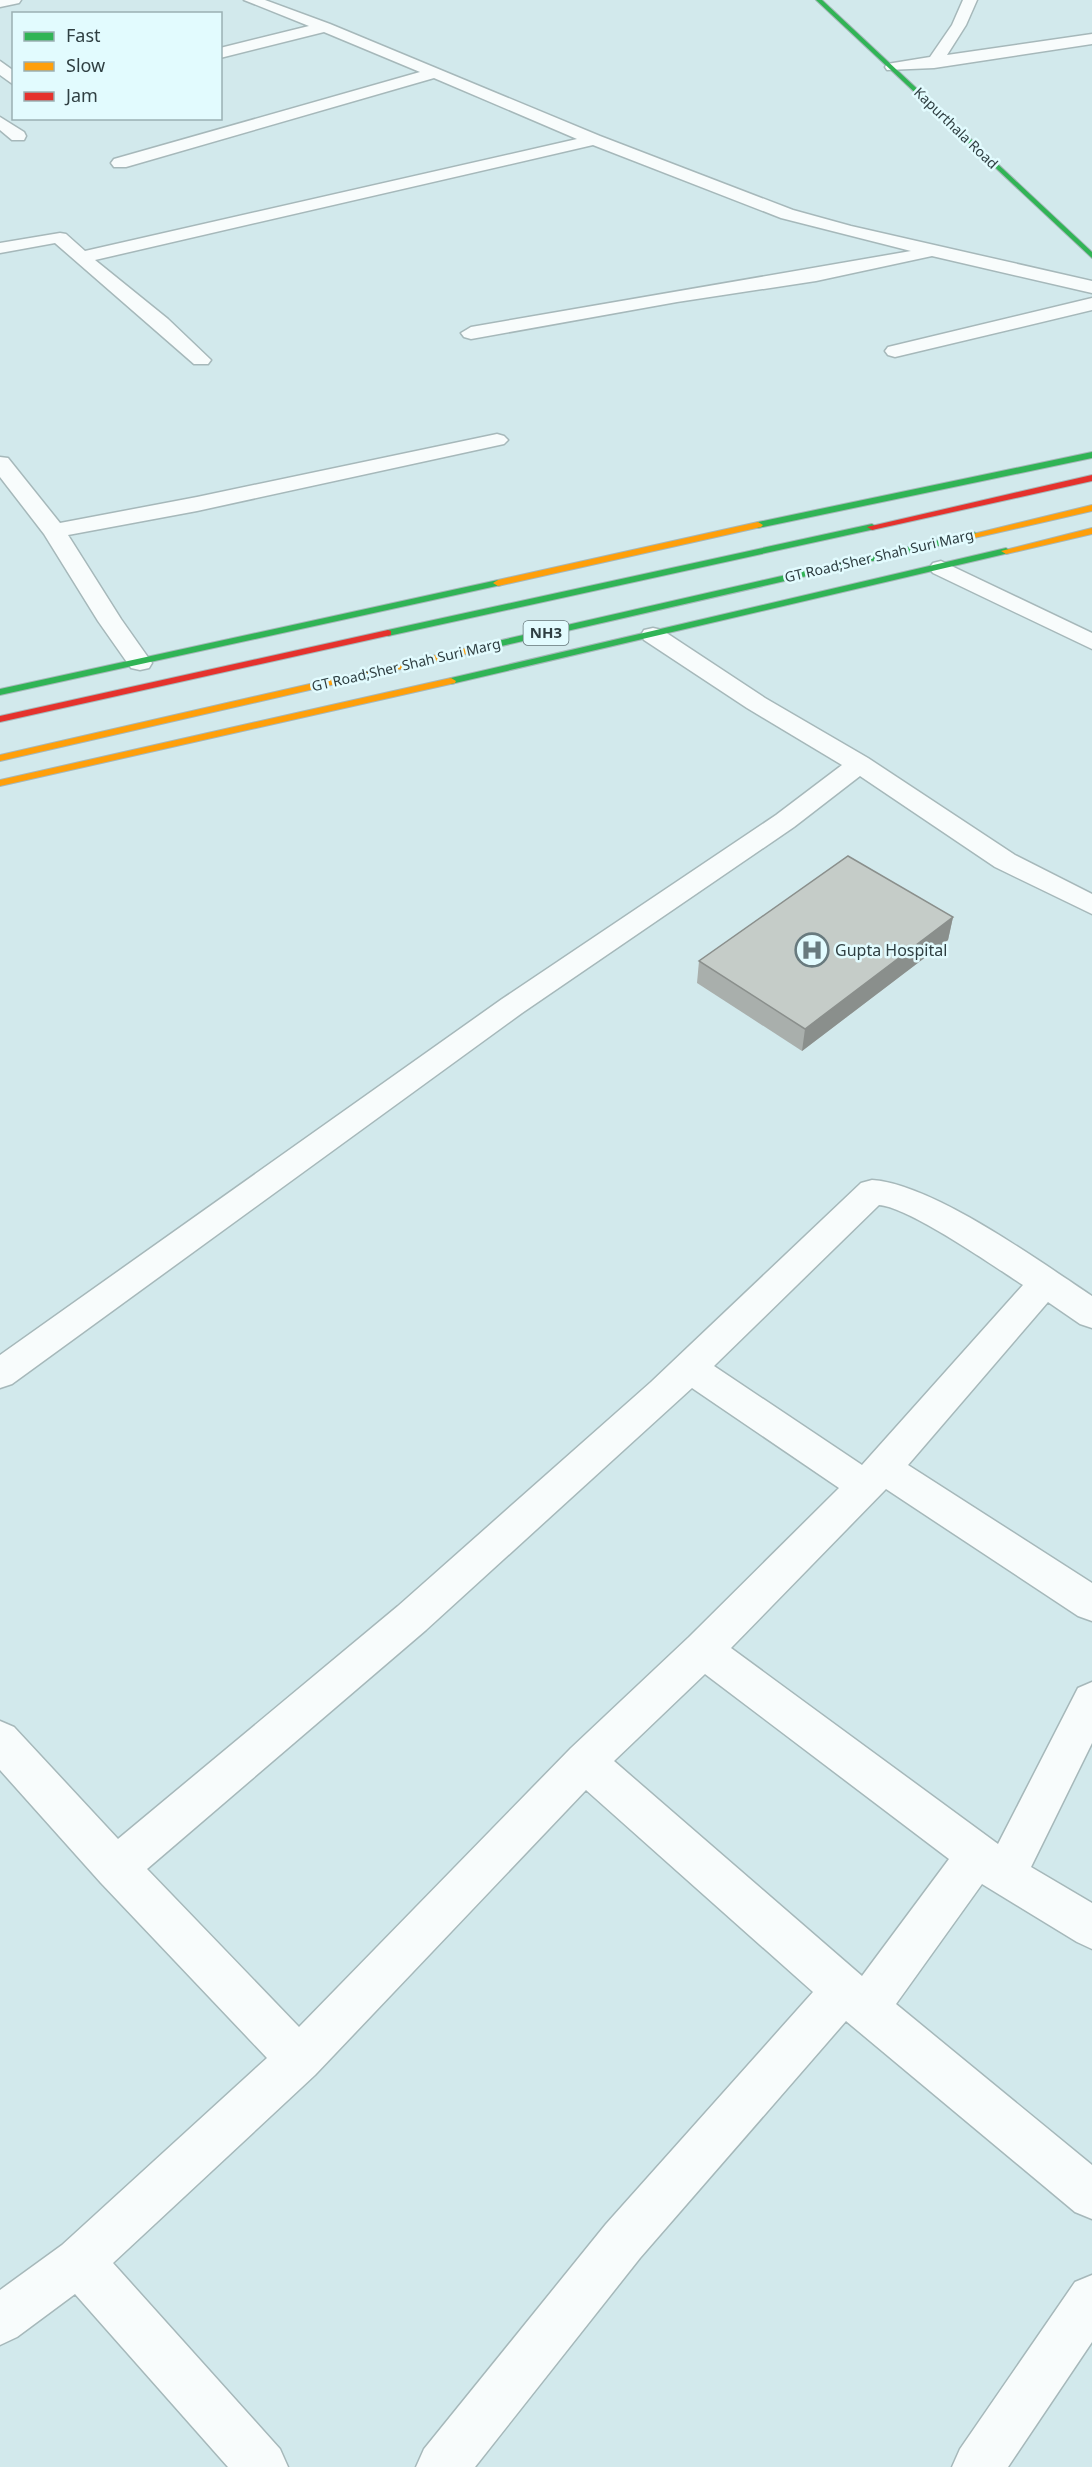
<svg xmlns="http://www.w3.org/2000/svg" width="1092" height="2467" font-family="'Noto Sans',sans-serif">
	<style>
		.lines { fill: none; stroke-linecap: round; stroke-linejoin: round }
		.street-casing { stroke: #a6b8ba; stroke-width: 3 }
		.fast-casing { stroke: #a6b8ba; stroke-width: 2 }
		.slow-casing { stroke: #a6b8ba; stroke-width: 2 }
		.jam-casing { stroke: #a6b8ba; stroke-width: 2 }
		.street { fill: #f8fcfc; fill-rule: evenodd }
		.fast { fill: #30b455; fill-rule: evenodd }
		.slow { fill: #ff9f0a; fill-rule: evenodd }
		.jam { fill: #e5322d; fill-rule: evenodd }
		.wall { fill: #a9afac }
		.shaded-wall { fill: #8a8f8c }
		.building { fill: #c5ccc8; stroke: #8a8f8c; stroke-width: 1.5 }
		.labels { text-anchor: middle; stroke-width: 5; stroke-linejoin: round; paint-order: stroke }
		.far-street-label { font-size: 14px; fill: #2f3f42; stroke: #e2fbfe }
		.shield { fill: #e2fbfe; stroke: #65777a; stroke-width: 1.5 }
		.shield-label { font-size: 15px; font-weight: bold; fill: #2f3f42 }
		.poi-label { font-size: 16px; fill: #2f3f42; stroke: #e2fbfe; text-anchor: start }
	</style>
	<rect width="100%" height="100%" fill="#d2e9ec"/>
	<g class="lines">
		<g class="street-casing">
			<path id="street" d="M 0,0 L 21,0 L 19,3 L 0,7 Z
				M 244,0 L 265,0 L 330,24 L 600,136 L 793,210 L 851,226 L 1092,281 L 1092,293 L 932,256 L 816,281 L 677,302 L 471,339 L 464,337 L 461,333 L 471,327 L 911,251 L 781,218 L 593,145 L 95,260 L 168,319 L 211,360 L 208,364 L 194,364 L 55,243 L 0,253 L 0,243 L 60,233 L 66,234 L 85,251 L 577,139 L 434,78 L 126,167 L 114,167 L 111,163 L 114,159 L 420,72 L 324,32 L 220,58 L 220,48 L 309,26 Z
				M 963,0 L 977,0 L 966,25 L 947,55 L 1092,34 L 1092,44 L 934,68 L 887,70 L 885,67 L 887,64 L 930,57 L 952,25 Z
				M 0,61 L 14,71 L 14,85 L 0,75 Z
				M 0,117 L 24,132 L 26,136 L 24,140 L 12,140 L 0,130 Z
				M 1092,298 L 1092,310 L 895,357 L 888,355 L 885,351 L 888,347 Z
				M 497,434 L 504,436 L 508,440 L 504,444 L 197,511 L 68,535 L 121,619 L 152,663 L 149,668 L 140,670 L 131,668 L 98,621 L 44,534 L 0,477 L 0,457 L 8,458 L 60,523 L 197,497 Z
				M 941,561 L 1092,633 L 1092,649 L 933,573 L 929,568 L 933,563 Z
				M 653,628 L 662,630 L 765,698 L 868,758 L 1015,855 L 1092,894 L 1092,914 L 995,867 L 860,776 L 794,827 L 522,1013 L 12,1384 L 0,1388 L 0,1355 L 502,999 L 776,815 L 842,765 L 747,708 L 644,640 L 641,635 L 644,630 Z
				M 872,1180 C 933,1184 1039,1261 1092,1296 L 1092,1328 L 1080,1324 L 1048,1302 L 908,1465 L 1092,1583 L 1092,1621 L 1078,1616 L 886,1489 L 731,1648 L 998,1844 L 1078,1688 L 1092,1682 L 1092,1743 L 1031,1867 L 1092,1903 L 1092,1949 L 1077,1942 L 982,1884 L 896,2004 L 1092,2165 L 1092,2219 L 1075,2212 L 846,2021 L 640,2258 L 475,2467 L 416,2467 L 424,2449 L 606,2224 L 813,1992 L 586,1790 L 315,2075 L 113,2263 L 280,2449 L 288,2467 L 228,2467 L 75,2294 L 17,2337 L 0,2345 L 0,2290 L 62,2245 L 267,2058 L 101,1883 L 0,1770 L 0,1721 L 14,1727 L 118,1839 L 398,1606 L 651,1382 L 861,1183 ZM 879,1205 C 909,1207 995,1267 1023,1285 L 862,1465 L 714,1366 ZM 692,1388 L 839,1488 L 689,1637 L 571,1748 L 299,2027 L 147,1869 L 426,1630 ZM 705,1674 L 949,1859 L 862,1976 L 614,1761 Z
				M 1092,2275 L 1092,2342 L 1008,2467 L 952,2467 L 960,2449 L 1075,2282 Z"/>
		</g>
		<g class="fast-casing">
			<path id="fast" d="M 816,0 L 822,0 L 1092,252 L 1092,258 Z
				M 1092,452 L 1092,458 L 758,528 L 753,525 L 758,522 Z
				M 872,524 L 877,527 L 875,529 L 388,636 L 383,633 L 388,630 Z
				M 974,532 L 979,535 L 977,537 L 480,651 L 475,648 L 480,645 Z
				M 1006,548 L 1011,551 L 1009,553 L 451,684 L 446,681 L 451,678 Z
				M 498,580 L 501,581 L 501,585 L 0,695 L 0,689 Z"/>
		</g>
		<g class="slow-casing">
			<path id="slow" d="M 1092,505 L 1092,511 L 974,538 L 969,535 Z
				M 758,522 L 763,525 L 761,527 L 498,586 L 493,583 L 498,580 Z
				M 1092,528 L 1092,534 L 1006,554 L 1001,551 Z
				M 480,645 L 485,648 L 484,650 L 0,761 L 0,755 Z
				M 451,678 L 456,681 L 455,683 L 0,786 L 0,780 Z"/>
		</g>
		<g class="jam-casing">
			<path id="jam" d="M 1092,475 L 1092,481 L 872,530 L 867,527 Z
				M 388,630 L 391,631 L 391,635 L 0,722 L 0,716 Z"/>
		</g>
		<use href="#street" class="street"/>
		<use href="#fast" class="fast"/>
		<use href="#slow" class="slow"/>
		<use href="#jam" class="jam"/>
	</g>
	<path class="wall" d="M 953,917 L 948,940 L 802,1051 L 697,983 L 699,961 Z"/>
	<path class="shaded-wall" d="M 953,917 L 948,940 L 802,1051 L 805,1029 Z"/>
	<path class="building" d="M 848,856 L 953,917 L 805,1029 L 699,961 Z"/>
	<defs>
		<g id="hospital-ring" transform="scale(1.725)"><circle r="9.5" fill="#e2fbfe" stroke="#687a7e" stroke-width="1.5"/><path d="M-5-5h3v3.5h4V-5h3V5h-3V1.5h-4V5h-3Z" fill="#687a7e"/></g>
	</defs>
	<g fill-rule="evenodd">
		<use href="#hospital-ring" x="812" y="950"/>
	</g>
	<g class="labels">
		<g class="far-street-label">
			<text transform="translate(956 128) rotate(44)" y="5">Kapurthala Road</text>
			<text transform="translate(879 556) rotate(-13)" y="5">GT Road;Sher Shah Suri Marg</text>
			<text transform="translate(406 665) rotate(-13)" y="5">GT Road;Sher Shah Suri Marg</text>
		</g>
		<rect class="shield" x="523.5" y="621" width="45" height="24" rx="4.5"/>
		<g class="shield-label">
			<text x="546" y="638">NH3</text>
		</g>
		<g class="poi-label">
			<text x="835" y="956">Gupta Hospital</text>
		</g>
	</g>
	<rect x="12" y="12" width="210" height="108" fill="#e2fbfe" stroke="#9ab0b3" stroke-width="1.5"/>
	<rect x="24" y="32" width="30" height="9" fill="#30b455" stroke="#9ab0b3" stroke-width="1.5"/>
	<text x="66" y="42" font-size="18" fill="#2f3f42">Fast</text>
	<rect x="24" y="62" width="30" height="9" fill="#ff9f0a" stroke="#9ab0b3" stroke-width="1.5"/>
	<text x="66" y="72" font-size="18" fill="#2f3f42">Slow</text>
	<rect x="24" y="92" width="30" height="9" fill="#e5322d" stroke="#9ab0b3" stroke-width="1.5"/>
	<text x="66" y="102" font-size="18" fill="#2f3f42">Jam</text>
</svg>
